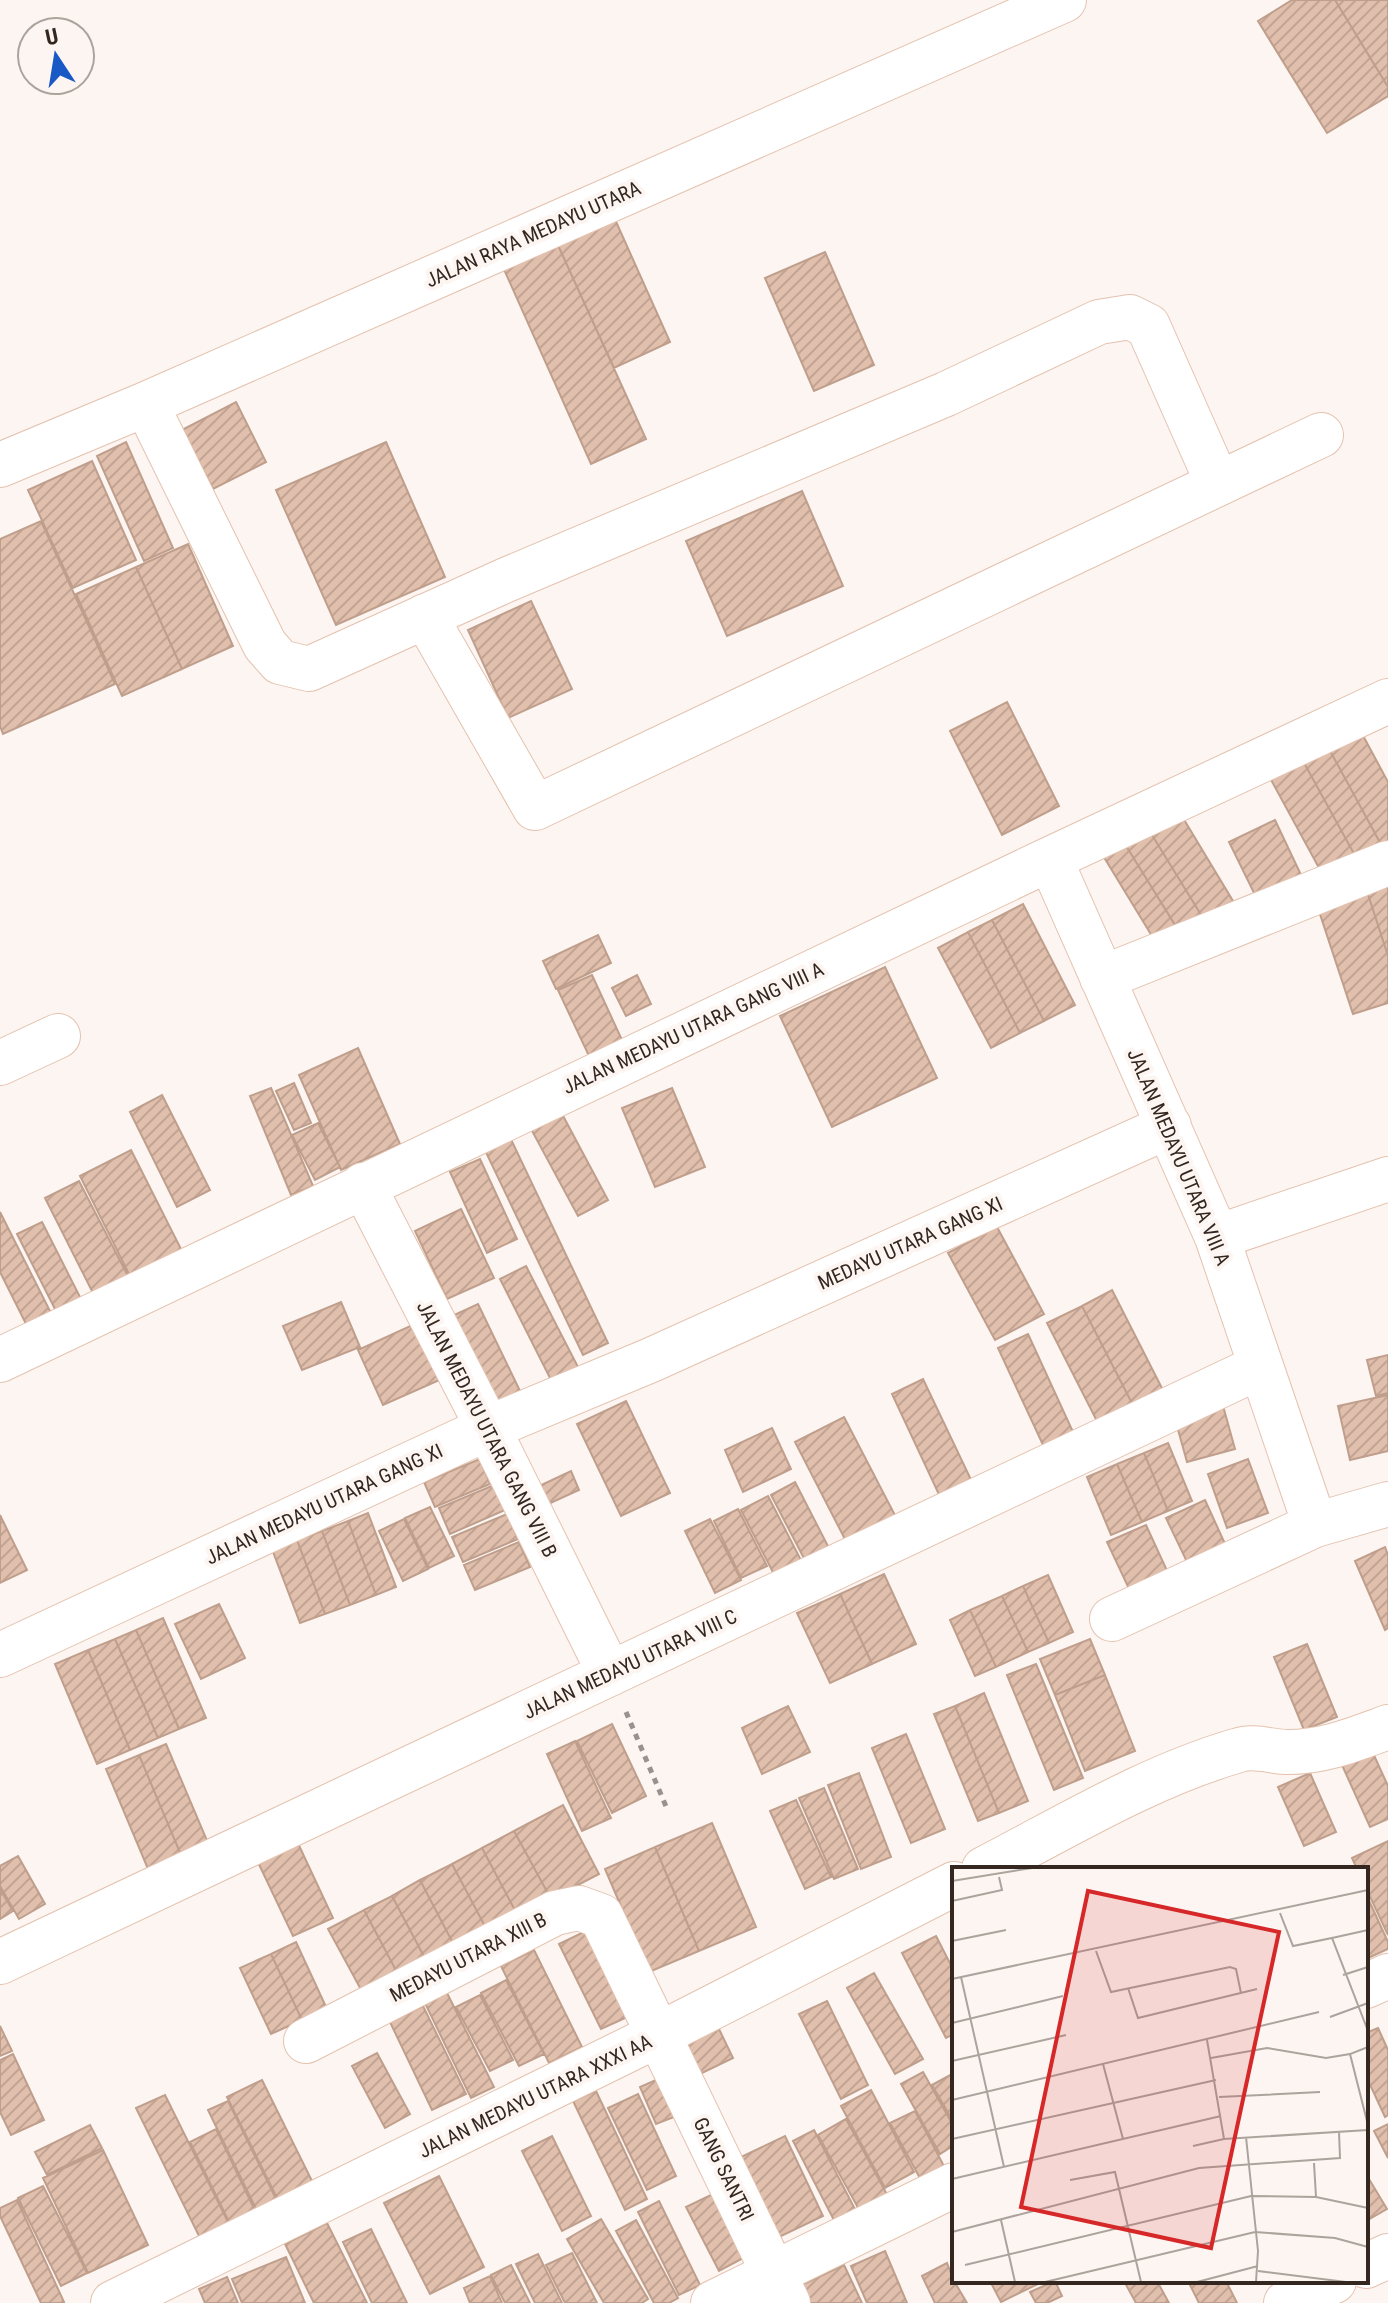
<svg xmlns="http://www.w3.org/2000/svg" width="1388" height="2303" font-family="'Roboto Condensed',sans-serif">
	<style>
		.building { fill: url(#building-hatch); stroke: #bf9e8c; stroke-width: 2 }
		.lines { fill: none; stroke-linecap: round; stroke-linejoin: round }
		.minor-casing { stroke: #e4c2af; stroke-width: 46 }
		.path { stroke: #9b918c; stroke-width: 5; stroke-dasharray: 6 6; stroke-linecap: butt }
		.minor { stroke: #fff; stroke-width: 44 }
		.labels { text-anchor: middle; stroke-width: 8; stroke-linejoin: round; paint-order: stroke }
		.street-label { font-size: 20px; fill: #342720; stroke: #fcf5f1 }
		.inset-road { fill: none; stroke: #aca39d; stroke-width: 2 }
		.view { fill: #d62828; fill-opacity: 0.15; stroke: #d62828; stroke-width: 4 }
		.inset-edge { fill: none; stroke: #342720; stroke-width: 4 }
	</style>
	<defs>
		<pattern id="building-hatch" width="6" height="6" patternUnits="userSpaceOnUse" patternTransform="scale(2)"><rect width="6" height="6" fill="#e1bfad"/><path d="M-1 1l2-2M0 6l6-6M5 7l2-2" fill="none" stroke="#c2a495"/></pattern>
	</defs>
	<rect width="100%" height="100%" fill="#fcf5f1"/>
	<path class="building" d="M 1292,0 L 1335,0 L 1388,87 L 1388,96 L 1327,133 L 1258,21 Z
		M 1335,0 L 1388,0 L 1388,87 Z
		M 609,206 L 670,342 L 614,368 L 552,232 Z
		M 552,232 L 646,439 L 591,464 L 498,256 Z
		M 825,252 L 874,365 L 814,391 L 765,278 Z
		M 236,402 L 266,462 L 213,489 L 182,430 Z
		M 126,442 L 173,548 L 144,561 L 97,456 Z
		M 386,442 L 445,577 L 336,625 L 276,490 Z
		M 92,461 L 136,560 L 73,588 L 28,490 Z
		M 802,491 L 843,586 L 727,636 L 686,541 Z
		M 41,521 L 115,684 L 3,734 L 0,726 L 0,539 Z
		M 188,544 L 233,646 L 182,669 L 136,567 Z
		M 136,567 L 182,669 L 122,696 L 76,594 Z
		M 531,601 L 572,689 L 508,718 L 468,630 Z
		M 1007,702 L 1059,806 L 1002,835 L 950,731 Z
		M 1360,730 L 1388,782 L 1388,845 L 1383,848 L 1328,747 Z
		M 1328,747 L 1383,848 L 1358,861 L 1303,761 Z
		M 1303,761 L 1358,861 L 1325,879 L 1270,778 Z
		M 1174,803 L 1233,901 L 1203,918 L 1144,822 Z
		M 1275,820 L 1302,877 L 1257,899 L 1229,842 Z
		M 1144,822 L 1203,918 L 1180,933 L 1120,836 Z
		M 1120,836 L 1180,933 L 1158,946 L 1099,849 Z
		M 1388,874 L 1388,956 L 1364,882 Z
		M 1364,882 L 1388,956 L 1388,1003 L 1353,1014 L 1315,899 Z
		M 1023,904 L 1075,1005 L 1044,1021 L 992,920 Z
		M 992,920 L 1044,1021 L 1020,1033 L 968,932 Z
		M 968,932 L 1020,1033 L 991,1048 L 938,948 Z
		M 598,935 L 611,963 L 556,989 L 543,961 Z
		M 885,967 L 937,1078 L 832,1127 L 780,1016 Z
		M 592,975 L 622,1040 L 589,1056 L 558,990 Z
		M 637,975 L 651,1004 L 626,1016 L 612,988 Z
		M 358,1048 L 400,1144 L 341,1170 L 299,1075 Z
		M 294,1083 L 311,1123 L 294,1130 L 276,1091 Z
		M 271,1088 L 313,1186 L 291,1195 L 250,1096 Z
		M 672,1088 L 705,1167 L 655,1187 L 622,1108 Z
		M 162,1095 L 210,1190 L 177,1207 L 130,1112 Z
		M 561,1112 L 608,1200 L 578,1216 L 531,1129 Z
		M 318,1123 L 340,1167 L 315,1180 L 292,1135 Z
		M 506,1129 L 608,1343 L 583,1355 L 481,1142 Z
		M 131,1150 L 185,1257 L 133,1282 L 80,1176 Z
		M 480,1159 L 517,1239 L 487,1253 L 450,1172 Z
		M 79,1181 L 131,1282 L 96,1299 L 45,1198 Z
		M 461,1209 L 494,1278 L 447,1299 L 415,1231 Z
		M 0,1212 L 53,1317 L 29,1330 L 0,1272 Z
		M 42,1222 L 83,1303 L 58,1315 L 17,1234 Z
		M 997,1227 L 1044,1314 L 995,1340 L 948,1253 Z
		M 526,1266 L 578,1367 L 551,1380 L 500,1279 Z
		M 1112,1290 L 1167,1398 L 1137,1413 L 1082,1306 Z
		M 341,1302 L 360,1347 L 302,1370 L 283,1326 Z
		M 478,1304 L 521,1393 L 494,1406 L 450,1317 Z
		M 1082,1306 L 1137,1413 L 1102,1431 L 1047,1323 Z
		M 419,1322 L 444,1378 L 383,1405 L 358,1350 Z
		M 1028,1334 L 1073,1432 L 1043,1445 L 998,1348 Z
		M 1388,1355 L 1388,1393 L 1376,1396 L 1367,1360 Z
		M 923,1379 L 974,1486 L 942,1501 L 892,1394 Z
		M 1220,1395 L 1235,1449 L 1187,1462 L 1172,1408 Z
		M 1388,1395 L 1388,1451 L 1350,1460 L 1338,1406 Z
		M 626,1401 L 670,1493 L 621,1516 L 577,1424 Z
		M 844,1417 L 899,1523 L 850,1549 L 795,1442 Z
		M 772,1428 L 791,1469 L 743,1492 L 725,1450 Z
		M 1168,1443 L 1192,1501 L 1168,1511 L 1144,1453 Z
		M 1144,1453 L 1168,1511 L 1142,1522 L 1117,1464 Z
		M 480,1459 L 490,1484 L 435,1507 L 424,1482 Z
		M 1248,1459 L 1268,1513 L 1227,1528 L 1208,1474 Z
		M 1117,1464 L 1142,1522 L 1111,1535 L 1087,1477 Z
		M 571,1471 L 579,1490 L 544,1506 L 535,1488 Z
		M 795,1482 L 832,1554 L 808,1566 L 771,1495 Z
		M 494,1485 L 505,1510 L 450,1534 L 439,1508 Z
		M 768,1496 L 807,1572 L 780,1586 L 741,1510 Z
		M 1205,1500 L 1226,1546 L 1188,1564 L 1166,1518 Z
		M 430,1507 L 454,1556 L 429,1568 L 405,1518 Z
		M 738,1509 L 767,1566 L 741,1578 L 714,1521 Z
		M 368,1513 L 396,1587 L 376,1595 L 348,1521 Z
		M 507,1514 L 518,1539 L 463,1562 L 452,1537 Z
		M 0,1515 L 27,1570 L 0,1583 Z
		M 404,1519 L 428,1569 L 403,1581 L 379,1531 Z
		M 710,1519 L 741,1580 L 715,1593 L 685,1531 Z
		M 348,1521 L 376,1595 L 350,1605 L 322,1531 Z
		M 1146,1525 L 1169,1575 L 1131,1593 L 1107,1542 Z
		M 322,1531 L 350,1605 L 325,1614 L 297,1540 Z
		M 297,1540 L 325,1614 L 300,1623 L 272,1549 Z
		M 519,1542 L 530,1567 L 475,1590 L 464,1565 Z
		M 1385,1547 L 1388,1555 L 1388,1628 L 1385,1630 L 1355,1561 Z
		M 884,1574 L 916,1644 L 872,1664 L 840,1594 Z
		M 1048,1575 L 1073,1632 L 1049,1643 L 1023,1586 Z
		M 1023,1586 L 1049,1643 L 1028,1652 L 1002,1596 Z
		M 840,1594 L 872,1664 L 830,1683 L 797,1613 Z
		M 1002,1596 L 1028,1652 L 996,1667 L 970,1610 Z
		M 219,1604 L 245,1658 L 201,1679 L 175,1624 Z
		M 970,1610 L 996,1667 L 975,1676 L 950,1620 Z
		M 163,1618 L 206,1718 L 179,1729 L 136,1630 Z
		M 136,1630 L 179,1729 L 158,1738 L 115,1639 Z
		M 115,1639 L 158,1738 L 130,1750 L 88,1650 Z
		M 1090,1639 L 1105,1675 L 1055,1695 L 1040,1659 Z
		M 1307,1644 L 1337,1717 L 1304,1730 L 1274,1657 Z
		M 88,1650 L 130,1750 L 97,1764 L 55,1664 Z
		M 1036,1664 L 1083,1778 L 1054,1790 L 1007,1675 Z
		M 1105,1675 L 1135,1751 L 1085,1771 L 1055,1695 Z
		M 984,1693 L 1028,1801 L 999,1813 L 955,1706 Z
		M 788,1706 L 810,1752 L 762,1774 L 742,1728 Z
		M 955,1706 L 999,1813 L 978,1821 L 934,1714 Z
		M 612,1724 L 646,1796 L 612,1813 L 577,1741 Z
		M 906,1734 L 945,1829 L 911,1843 L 872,1748 Z
		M 1367,1740 L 1388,1786 L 1388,1819 L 1370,1827 L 1337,1754 Z
		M 575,1741 L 611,1818 L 582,1831 L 547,1754 Z
		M 166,1744 L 208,1843 L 181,1855 L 139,1755 Z
		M 139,1755 L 181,1855 L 148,1869 L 106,1769 Z
		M 859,1773 L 891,1857 L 861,1869 L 828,1785 Z
		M 1310,1773 L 1336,1832 L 1304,1846 L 1278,1787 Z
		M 824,1788 L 858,1869 L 834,1879 L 799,1798 Z
		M 796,1800 L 831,1877 L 805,1889 L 770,1811 Z
		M 563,1805 L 599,1874 L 551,1899 L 514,1831 Z
		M 712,1823 L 756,1927 L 699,1951 L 655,1847 Z
		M 514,1831 L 551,1899 L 518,1916 L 482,1848 Z
		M 295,1837 L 333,1918 L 293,1936 L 255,1856 Z
		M 1388,1841 L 1388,1935 L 1366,1888 L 1366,1869 L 1357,1869 L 1352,1858 Z
		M 655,1847 L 699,1951 L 649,1972 L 605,1869 Z
		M 482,1848 L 518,1916 L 488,1932 L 452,1864 Z
		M 18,1856 L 45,1904 L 19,1919 L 0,1886 L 0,1866 Z
		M 452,1864 L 488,1932 L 456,1949 L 420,1880 Z
		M 420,1880 L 456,1949 L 428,1964 L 392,1896 Z
		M 0,1889 L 13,1911 L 0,1919 Z
		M 1366,1894 L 1388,1942 L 1388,1949 L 1366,1959 Z
		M 392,1896 L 428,1964 L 400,1978 L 364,1910 Z
		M 364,1910 L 400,1978 L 365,1997 L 328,1929 Z
		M 592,1928 L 634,2014 L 601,2029 L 559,1944 Z
		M 936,1936 L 954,1971 L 954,2034 L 946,2038 L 902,1953 Z
		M 296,1942 L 327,2009 L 302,2020 L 271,1954 Z
		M 534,1950 L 582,2047 L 549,2063 L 501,1966 Z
		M 271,1954 L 302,2020 L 271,2034 L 240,1968 Z
		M 874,1973 L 923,2059 L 895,2074 L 847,1988 Z
		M 506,1980 L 544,2054 L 519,2066 L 481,1993 Z
		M 446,1991 L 494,2087 L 471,2098 L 424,2001 Z
		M 480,1995 L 513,2060 L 490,2071 L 456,2007 Z
		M 827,2001 L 868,2085 L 841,2099 L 799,2014 Z
		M 423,2006 L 466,2094 L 432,2110 L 390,2022 Z
		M 0,2026 L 12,2051 L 0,2056 Z
		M 718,2027 L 733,2058 L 698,2075 L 682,2044 Z
		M 1378,2028 L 1388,2050 L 1388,2115 L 1385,2117 L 1366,2076 L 1366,2033 Z
		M 377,2053 L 410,2114 L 385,2128 L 352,2066 Z
		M 13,2054 L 44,2120 L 11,2135 L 0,2112 L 0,2060 Z
		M 923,2072 L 954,2127 L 954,2145 L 940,2154 L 901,2084 Z
		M 954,2073 L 954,2123 L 932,2085 Z
		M 658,2079 L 674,2117 L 656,2124 L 640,2087 Z
		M 262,2080 L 315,2187 L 280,2204 L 227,2097 Z
		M 871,2090 L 914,2172 L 885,2188 L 841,2106 Z
		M 596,2091 L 647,2199 L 625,2210 L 573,2101 Z
		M 638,2094 L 676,2176 L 647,2190 L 608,2108 Z
		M 165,2095 L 229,2224 L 200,2238 L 136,2108 Z
		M 228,2101 L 278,2203 L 258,2213 L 208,2110 Z
		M 915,2111 L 946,2170 L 922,2182 L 890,2123 Z
		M 846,2119 L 890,2200 L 862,2215 L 818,2135 Z
		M 1388,2124 L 1388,2158 L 1374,2131 Z
		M 90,2125 L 102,2148 L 47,2175 L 35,2152 Z
		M 216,2129 L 257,2215 L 232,2228 L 190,2142 Z
		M 814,2130 L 858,2215 L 837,2226 L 793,2141 Z
		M 552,2136 L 591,2216 L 562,2231 L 522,2151 Z
		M 785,2136 L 823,2216 L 777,2238 L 739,2158 Z
		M 103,2150 L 148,2245 L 88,2273 L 43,2178 Z
		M 1366,2174 L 1387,2209 L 1366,2221 Z
		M 439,2176 L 484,2267 L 430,2294 L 384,2203 Z
		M 43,2186 L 87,2273 L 61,2286 L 18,2198 Z
		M 715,2193 L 747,2256 L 719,2271 L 686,2207 Z
		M 17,2200 L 64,2302 L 62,2303 L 41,2303 L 0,2216 L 0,2208 Z
		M 659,2201 L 700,2285 L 679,2295 L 638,2212 Z
		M 601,2219 L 648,2299 L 642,2303 L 604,2303 L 567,2239 Z
		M 636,2220 L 678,2298 L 669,2303 L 654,2303 L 616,2231 Z
		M 327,2223 L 367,2303 L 314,2303 L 285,2244 Z
		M 371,2229 L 407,2303 L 372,2303 L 343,2242 Z
		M 885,2251 L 907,2303 L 867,2303 L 851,2266 Z
		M 572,2253 L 597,2303 L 565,2303 L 546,2265 Z
		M 538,2254 L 562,2303 L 535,2303 L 516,2264 Z
		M 286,2257 L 305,2303 L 242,2303 L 232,2279 Z
		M 947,2263 L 954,2281 L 967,2303 L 935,2303 L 922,2276 Z
		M 511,2265 L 530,2303 L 505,2303 L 491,2275 Z
		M 844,2265 L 862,2303 L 802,2303 L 795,2288 Z
		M 490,2276 L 502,2303 L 470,2303 L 464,2288 Z
		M 227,2277 L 238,2303 L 205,2303 L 199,2289 Z
		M 990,2281 L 1044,2281 L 1001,2302 Z
		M 1055,2281 L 1062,2296 L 1047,2303 L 1036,2303 L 1030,2292 Z
		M 1124,2281 L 1157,2281 L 1169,2303 L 1136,2303 Z
		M 1188,2281 L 1226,2281 L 1237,2303 L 1199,2303 Z"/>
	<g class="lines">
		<g class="minor-casing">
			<path id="minor" d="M 146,404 L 265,645 L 280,662 L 309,669 L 506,580 L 946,394 L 1099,322 L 1130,317 L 1148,326 L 1218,484
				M 0,465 L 146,404 L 1064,0
				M 425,616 L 535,808 L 1321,435
				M 1050,859 L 1217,1237 L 1315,1525 L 1388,1504
				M 1102,978 L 1388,863
				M 0,1063 L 58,1036
				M 363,1185 L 488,1428 L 610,1674
				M 1217,1237 L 1388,1179
				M 0,1360 L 1050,859 L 1388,701
				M 1112,1619 L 1315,1525
				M 0,1655 L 488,1428 L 651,1360 L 1169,1126
				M 984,1869 C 1067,1826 1149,1776 1239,1750 C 1254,1745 1272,1752 1288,1752 C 1324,1752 1355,1739 1388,1727
				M 0,1962 L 1259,1367
				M 1366,1986 L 1388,1976
				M 306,2041 L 555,1913 L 579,1908 L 601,1916 L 788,2303
				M 1366,2266 L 1388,2256
				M 113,2303 L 660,2034 L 954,1884
				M 713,2303 L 954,2185
				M 1286,2303 L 1334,2281"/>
		</g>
		<path class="path" d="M 626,1712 L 668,1811"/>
		<use href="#minor" class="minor"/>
	</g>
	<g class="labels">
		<g class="street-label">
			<text transform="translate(533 234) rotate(-24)" y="7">JALAN RAYA MEDAYU UTARA</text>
			<text transform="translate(693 1028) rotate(-25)" y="7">JALAN MEDAYU UTARA GANG VIII A</text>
			<text transform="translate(1179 1157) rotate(67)" y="7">JALAN MEDAYU UTARA VIII A</text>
			<text transform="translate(910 1243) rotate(-24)" y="7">MEDAYU UTARA GANG XI</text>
			<text transform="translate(487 1429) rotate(63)" y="7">JALAN MEDAYU UTARA GANG VIII B</text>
			<text transform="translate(324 1504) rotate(-25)" y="7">JALAN MEDAYU UTARA GANG XI</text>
			<text transform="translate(630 1664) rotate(-25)" y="7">JALAN MEDAYU UTARA VIII C</text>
			<text transform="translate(468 1957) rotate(-27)" y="7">MEDAYU UTARA XIII B</text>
			<text transform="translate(535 2096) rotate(-26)" y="7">JALAN MEDAYU UTARA XXXI AA</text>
			<text transform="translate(724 2169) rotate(64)" y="7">GANG SANTRI</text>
		</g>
	</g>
	<g transform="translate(952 1867)">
		<rect width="416" height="416" fill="#fcf5f1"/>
		<path class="inset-road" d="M 0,14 L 80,1M 0,34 L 50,23 L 47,10M 328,46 L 341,79 L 380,71 L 416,164M 380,71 L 416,63M 0,74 L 54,63M 144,84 L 159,125 L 278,100 L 284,102 L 289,126M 391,108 L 416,100M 9,110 L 52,300M 0,112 L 416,23M 176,121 L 186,151 L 305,122M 378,150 L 416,136M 0,156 L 111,129M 255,173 L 272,272 L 416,263M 416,180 L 398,187 L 416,258M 259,191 L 315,181 L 374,191 L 398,187M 0,194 L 114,168M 151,197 L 171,272M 267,230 L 368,225M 0,233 L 367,145M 294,270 L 306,384 L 304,415M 0,272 L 264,213M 241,279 L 272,272M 362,296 L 364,330M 0,312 L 269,249M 118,313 L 163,305 L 189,415M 49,353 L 63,415M 0,365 L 247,301 L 388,291 L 387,265M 13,398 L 299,329 L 364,330 L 416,341M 306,404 L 394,415M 93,415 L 303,365 L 383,371 L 416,380M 245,415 L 306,399"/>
		<path class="view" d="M 136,24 L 327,65 L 259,381 L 69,340 Z"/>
		<rect width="416" height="416" class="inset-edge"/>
	</g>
	<g transform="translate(56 56) rotate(348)"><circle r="38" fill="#fcf5f1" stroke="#aca39d" stroke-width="2"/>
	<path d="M0-6L14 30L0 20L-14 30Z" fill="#1859c5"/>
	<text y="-12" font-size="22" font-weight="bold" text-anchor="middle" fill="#342720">U</text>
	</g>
</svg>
